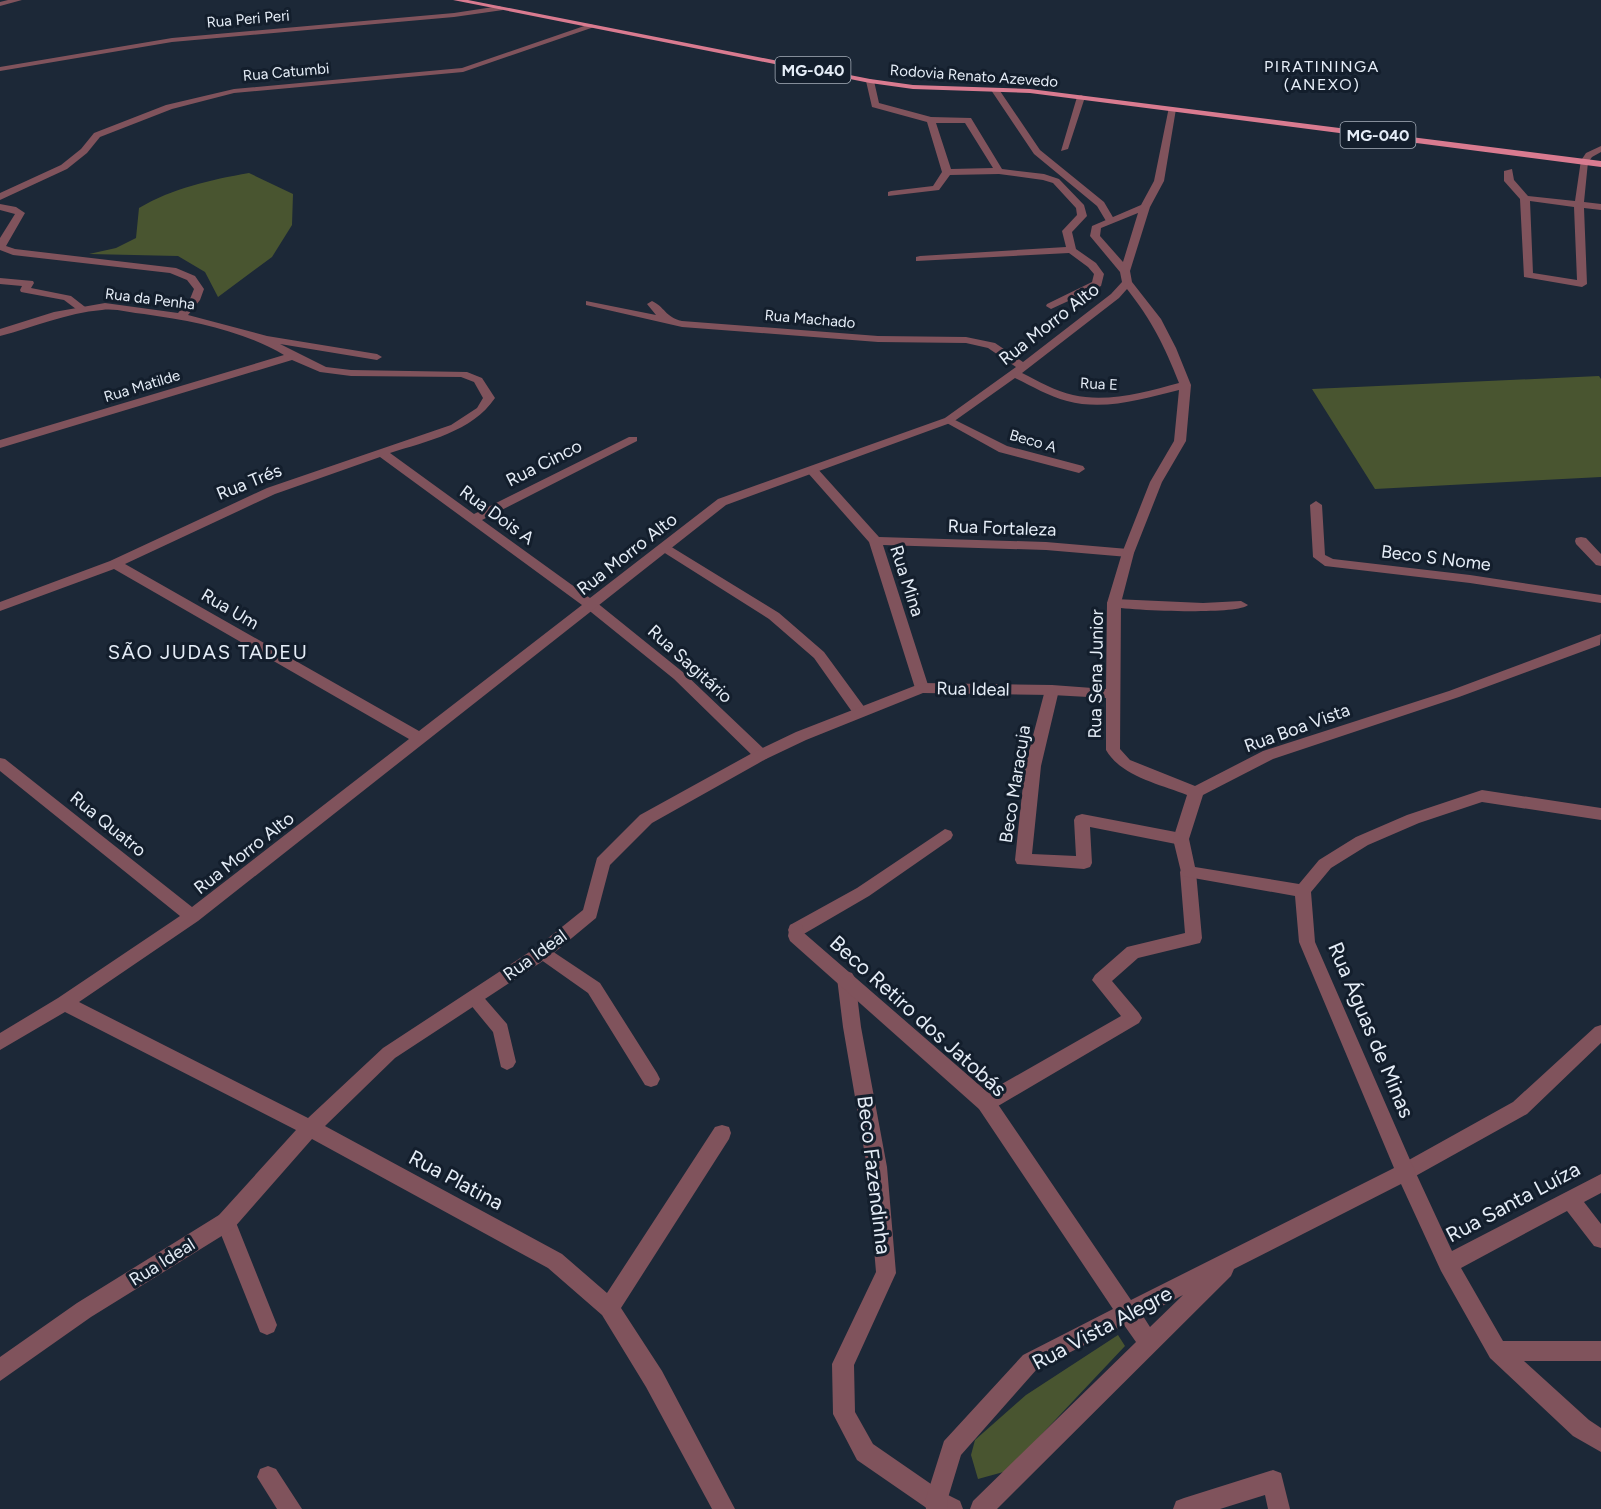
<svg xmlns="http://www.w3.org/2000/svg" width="1601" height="1509" font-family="Figtree,sans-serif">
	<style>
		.green { fill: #495530 }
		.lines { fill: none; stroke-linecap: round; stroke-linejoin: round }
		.service { fill: #80535c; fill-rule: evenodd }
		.minor { fill: #80535c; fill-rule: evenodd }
		.primary { fill: #d97b90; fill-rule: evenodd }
		.labels { text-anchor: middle; stroke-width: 6; stroke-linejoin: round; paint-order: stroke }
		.far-street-label { font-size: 15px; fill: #e5edf7; stroke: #131e2c }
		.far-neighbourhood-label { font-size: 16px; letter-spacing: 1.5px; fill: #e5edf7; stroke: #131e2c }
		.shield { fill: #131e2c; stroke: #a6afba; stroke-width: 1.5 }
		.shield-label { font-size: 16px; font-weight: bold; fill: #e5edf7 }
		.street-label { font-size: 18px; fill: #e5edf7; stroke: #131e2c }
		.neighbourhood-label { font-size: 20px; letter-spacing: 1.5px; fill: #e5edf7; stroke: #131e2c }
		.near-street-label { font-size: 21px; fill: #e5edf7; stroke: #131e2c }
	</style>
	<rect width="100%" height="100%" fill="#1c2837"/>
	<path class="green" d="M 249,173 L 293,194 L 292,225 L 272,257 L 218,297 L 205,272 L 178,256 L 89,254 L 116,248 L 136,238 L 139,208 C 173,188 210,180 249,173 Z
		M 1599,376 L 1601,379 L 1601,477 L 1375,489 L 1312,389 Z
		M 1118,1335 L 1125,1346 L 1007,1471 L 978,1479 L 971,1455 L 975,1440 L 1026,1395 Z"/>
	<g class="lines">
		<path class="service" d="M 870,79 L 874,81 L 879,103 L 931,117 L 971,118 L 1002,169 L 1044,174 L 1059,179 L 1084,205 L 1087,216 L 1072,232 L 1076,249 L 1096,263 L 1104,274 L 1101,286 L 1051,309 L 1046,306 L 1047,304 L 1092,282 L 1094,274 L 1088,267 L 1069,253 L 916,261 L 916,257 L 920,256 L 1066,247 L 1062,231 L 1077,215 L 1076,208 L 1053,183 L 1043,180 L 999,174 L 950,175 L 939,190 L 888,196 L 888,192 L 891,191 L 933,186 L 942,172 L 927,122 L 872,107 L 866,81 ZM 936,123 L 965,123 L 993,168 L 951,169 Z
			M 992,88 L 998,88 L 1040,150 L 1104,202 L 1114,219 L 1112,221 L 1106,221 L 1097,206 L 1034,154 L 991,90 Z
			M 1081,95 L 1085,97 L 1068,149 L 1061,151 L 1077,97 Z
			M 1581,160 L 1588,162 L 1584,202 L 1601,204 L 1601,210 L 1584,208 L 1587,284 L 1582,287 L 1524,277 L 1520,199 L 1504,181 L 1504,171 L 1512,169 L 1514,180 L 1528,196 L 1575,201 ZM 1530,201 L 1574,207 L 1577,280 L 1533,273 Z
			M 0,278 L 33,281 L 34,283 L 31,288 L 71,296 L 89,310 L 80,312 L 64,300 L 21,292 L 20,290 L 22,286 L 0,284 Z
			M 949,417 L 1007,446 L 1083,466 L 1085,469 L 1079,473 L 999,452 L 945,422 L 945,418 Z
			M 812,466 L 816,467 L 879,537 L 1046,542 L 1128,549 L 1134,553 L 1128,557 L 1046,550 L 883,545 L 929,688 L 922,693 L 915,688 L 869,542 L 808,473 L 806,470 Z
			M 1316,501 L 1322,505 L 1325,555 L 1333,559 L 1470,575 L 1601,595 L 1601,603 L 1470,583 L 1325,566 L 1313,557 L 1310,505 Z
			M 1581,537 L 1586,538 L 1601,554 L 1601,566 L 1596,565 L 1576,544 L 1575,541 L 1576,538 Z
			M 665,543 L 779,613 L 824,652 L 865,708 L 867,712 L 865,716 L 855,716 L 814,658 L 769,619 L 660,550 L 659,547 Z
			M 1114,599 L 1203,603 L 1241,601 L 1248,605 C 1239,615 1126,611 1109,606 L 1107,603 L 1109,600 Z
			M 591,601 L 596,602 L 684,673 L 766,751 L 769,755 L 766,759 L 756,759 L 674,679 L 586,608 L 584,605 Z
			M 1052,685 L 1059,690 L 1041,766 L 1032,854 L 1076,856 L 1074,820 L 1076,816 L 1082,814 L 1181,833 L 1187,835 L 1189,839 L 1187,843 L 1181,845 L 1090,827 L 1092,863 L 1090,867 L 1084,869 L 1017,864 L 1015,860 L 1025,766 L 1045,690 Z
			M 945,829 L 951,831 L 953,835 L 951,839 L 869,896 L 802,935 L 796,937 L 790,935 L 788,930 L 790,925 L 857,888 Z
			M 1188,866 L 1194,868 L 1196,872 L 1202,938 L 1200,943 L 1138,958 L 1112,981 L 1139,1013 L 1142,1018 L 1139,1023 L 993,1109 L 986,1111 L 979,1109 L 977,1103 L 979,1097 L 1121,1016 L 1092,980 L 1095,975 L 1127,947 L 1185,933 L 1180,872 L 1182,868 Z
			M 543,945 L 600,983 L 657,1073 L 660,1079 L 657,1085 L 651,1087 L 645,1085 L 588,993 L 537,957 L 534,952 L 537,947 Z
			M 846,971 L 852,973 L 855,978 L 861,1027 L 887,1167 L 896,1273 L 854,1365 L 855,1412 L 873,1444 L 944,1493 L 960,1501 L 963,1509 L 928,1509 L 857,1460 L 833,1414 L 832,1364 L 876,1272 L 867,1167 L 843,1027 L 837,978 L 840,973 Z
			M 474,991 L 480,993 L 507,1024 L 516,1062 L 513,1067 L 507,1070 L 501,1067 L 493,1032 L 465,998 L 468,993 Z
			M 1601,1025 L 1601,1043 L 1527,1114 L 1412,1178 L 1405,1181 L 1398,1178 L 1395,1172 L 1398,1166 L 1513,1102 L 1595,1027 Z
			M 226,1213 L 233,1215 L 277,1325 L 274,1332 L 267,1335 L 260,1332 L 216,1222 L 219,1215 Z
			M 268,1466 L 276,1469 L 302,1509 L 277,1509 L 257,1477 L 260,1469 Z
			M 1273,1470 L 1281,1473 L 1290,1509 L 1268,1509 L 1265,1495 L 1220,1509 L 1173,1509 L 1176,1501 L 1184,1498 Z"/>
		<path class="minor" d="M 8,0 L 22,0 L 0,6 L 0,2 Z
			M 500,6 L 503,10 L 454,17 L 172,42 L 0,71 L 0,67 L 172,38 L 454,13 Z
			M 590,24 L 597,26 L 463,72 L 234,93 L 172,109 L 100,137 L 87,153 L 67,169 L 0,200 L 0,193 L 61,165 L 81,149 L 94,133 L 166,105 L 234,89 L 462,68 Z
			M 1169,107 L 1176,109 L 1164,181 L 1150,207 L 1130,271 L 1132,282 L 1161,319 L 1176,348 L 1191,385 L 1186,441 L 1162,482 L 1134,553 L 1121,603 L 1120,749 L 1130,760 L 1195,786 L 1263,751 L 1449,691 L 1601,634 L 1600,645 L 1459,697 L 1273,759 L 1203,795 L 1189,839 L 1195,867 L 1299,884 L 1319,860 L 1356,837 L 1407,815 L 1482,790 L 1601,808 L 1601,820 L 1482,802 L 1419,823 L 1368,845 L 1331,868 L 1311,892 L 1315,942 L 1414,1169 L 1452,1251 L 1601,1174 L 1601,1193 L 1584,1202 L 1601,1224 L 1601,1248 L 1594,1246 L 1567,1211 L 1461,1268 L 1503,1341 L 1601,1341 L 1601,1361 L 1524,1361 L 1589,1420 L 1601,1428 L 1601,1452 L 1573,1436 L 1490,1358 L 1441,1271 L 1401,1184 L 1234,1269 L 1231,1276 L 997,1509 L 970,1509 L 973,1501 L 1136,1342 L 1124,1325 L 1037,1369 L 961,1455 L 947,1501 L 948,1509 L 926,1509 L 925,1501 L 944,1441 L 1023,1355 L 1113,1309 L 979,1109 L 790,941 L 788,936 L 790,925 L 796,923 L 802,925 L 804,933 L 993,1097 L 1131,1300 L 1394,1168 L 1299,942 L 1295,896 L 1182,876 L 1173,839 L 1187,795 C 1160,784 1122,777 1106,750 L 1106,698 L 1052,695 L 923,693 L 806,740 L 766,759 L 652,823 L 610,865 L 596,918 L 549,957 L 395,1058 L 325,1126 L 562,1254 L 607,1293 L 715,1127 L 722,1125 L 729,1127 L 731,1133 L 729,1139 L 621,1308 L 662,1371 L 735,1509 L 712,1509 L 646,1387 L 602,1315 L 548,1268 L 312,1139 L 233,1229 L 91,1317 L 0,1381 L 0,1357 L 77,1303 L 219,1215 L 296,1130 L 65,1012 L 0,1050 L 0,1033 L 58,998 L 180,916 L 0,771 L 0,758 L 5,759 L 192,907 L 409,739 L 114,569 L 0,611 L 0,602 L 110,561 L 267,488 L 451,425 L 477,408 L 483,398 L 474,382 L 461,377 L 351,376 L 320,372 L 292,360 L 0,448 L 0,440 L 284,355 C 241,330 193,321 144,314 C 131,313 115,308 102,310 C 66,313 35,327 0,336 L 0,329 L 54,312 L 105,303 L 178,313 L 190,299 L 194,289 L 187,280 L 170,273 L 13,255 L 0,250 L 0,238 L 15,214 L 0,210 L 0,204 L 16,207 L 25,213 L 6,246 L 15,249 L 176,268 L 195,276 L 204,289 L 200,300 L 188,315 L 267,336 L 377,354 L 382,357 L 377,360 L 280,344 L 326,367 L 351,370 L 467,372 L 482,378 L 495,398 C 472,432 427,441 390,453 L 474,514 L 629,437 L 637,437 L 637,441 L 482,520 L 590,598 L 718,499 L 945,418 L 1016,367 L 988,348 L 966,343 L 878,342 L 682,327 L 586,305 L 586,301 L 656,315 L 647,304 L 652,301 C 665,307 665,317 682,321 L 878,336 L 966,337 L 995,343 L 1023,362 L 1111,294 L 1122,282 L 1120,272 L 1090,236 L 1092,226 L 1141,205 L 1154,181 ZM 1138,213 L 1123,262 L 1100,236 L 1101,228 ZM 1127,289 C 1152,321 1164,345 1179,383 C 1146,392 1107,403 1073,395 C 1055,391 1038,381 1022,373 L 1119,298 ZM 1015,378 C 1032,386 1048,396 1067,401 C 1104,411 1143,399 1179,390 L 1174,441 L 1150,482 L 1122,553 L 1107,603 L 1106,689 L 1052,685 L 922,683 L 796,732 L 756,751 L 640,815 L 597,858 L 583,910 L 537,947 L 383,1048 L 308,1118 L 79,1002 L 198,921 L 726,505 L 953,422 ZM 380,457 L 582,605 L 419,731 L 125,564 L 275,494 ZM 1183,1295 L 1150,1327 L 1143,1316 Z
			M 1601,146 L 1601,152 L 1592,157 L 1587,164 L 1581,164 L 1580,162 L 1586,153 Z"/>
		<path class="primary" d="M 453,0 L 468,0 L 870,79 L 913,85 L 1030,89 L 1601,161 L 1601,167 L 1030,93 L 913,89 L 870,83 Z"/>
	</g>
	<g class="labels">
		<g class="far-street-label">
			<text transform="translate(248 19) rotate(-5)" y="5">Rua Peri Peri</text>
			<text transform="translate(286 72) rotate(-5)" y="5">Rua Catumbi</text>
			<text transform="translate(974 76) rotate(4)" y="5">Rodovia Renato Azevedo</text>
			<text transform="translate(150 299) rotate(7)" y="5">Rua da Penha</text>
			<text transform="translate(810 319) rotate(5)" y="5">Rua Machado</text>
			<text transform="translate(1099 384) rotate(3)" y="5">Rua E</text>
			<text transform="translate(142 386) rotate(-17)" y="5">Rua Matilde</text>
			<text transform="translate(1033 441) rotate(16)" y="5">Beco A</text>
		</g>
		<g class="far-neighbourhood-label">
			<text x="1322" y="72">PIRATININGA<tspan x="1322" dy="18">(ANEXO)</tspan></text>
		</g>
		<g class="shield">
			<rect x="775.5" y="57" width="75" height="26" rx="4.5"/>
			<rect x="1340.5" y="122" width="75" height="26" rx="4.5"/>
		</g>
		<g class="shield-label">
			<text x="813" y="76">MG-040</text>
			<text x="1378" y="141">MG-040</text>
		</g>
		<g class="street-label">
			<text transform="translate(1049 324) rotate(-38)" y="6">Rua Morro Alto</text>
			<text transform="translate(544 463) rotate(-27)" y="6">Rua Cinco</text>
			<text transform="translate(249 482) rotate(-22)" y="6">Rua Trés</text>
			<text transform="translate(497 515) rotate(36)" y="6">Rua Dois A</text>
			<text transform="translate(1002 528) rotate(2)" y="6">Rua Fortaleza</text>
			<text transform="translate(627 554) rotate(-38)" y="6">Rua Morro Alto</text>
			<text transform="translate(1436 558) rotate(7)" y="6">Beco S Nome</text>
			<text transform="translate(907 581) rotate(72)" y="6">Rua Mina</text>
			<text transform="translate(230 609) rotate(30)" y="6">Rua Um</text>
			<text transform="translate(690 664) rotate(42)" y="6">Rua Sagitário</text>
			<text transform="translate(1096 674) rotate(-89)" y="6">Rua Sena Junior</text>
			<text transform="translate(973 689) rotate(1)" y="6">Rua Ideal</text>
			<text transform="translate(1297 728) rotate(-20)" y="6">Rua Boa Vista</text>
			<text transform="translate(1015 784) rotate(-81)" y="6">Beco Maracuja</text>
			<text transform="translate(108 824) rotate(39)" y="6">Rua Quatro</text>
			<text transform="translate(244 853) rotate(-38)" y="6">Rua Morro Alto</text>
			<text transform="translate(535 955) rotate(-36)" y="6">Rua Ideal</text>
			<text transform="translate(162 1262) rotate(-32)" y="6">Rua Ideal</text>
		</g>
		<g class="neighbourhood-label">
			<text x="208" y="659">SÃO JUDAS TADEU</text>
		</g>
		<g class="near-street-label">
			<text transform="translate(918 1016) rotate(42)" y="7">Beco Retiro dos Jatobás</text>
			<text transform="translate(1371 1030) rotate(67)" y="7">Rua Águas de Minas</text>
			<text transform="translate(874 1175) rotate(83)" y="7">Beco Fazendinha</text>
			<text transform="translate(456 1180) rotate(28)" y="7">Rua Platina</text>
			<text transform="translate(1513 1202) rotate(-28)" y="7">Rua Santa Luíza</text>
			<text transform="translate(1102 1328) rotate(-28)" y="7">Rua Vista Alegre</text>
		</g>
	</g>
</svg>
